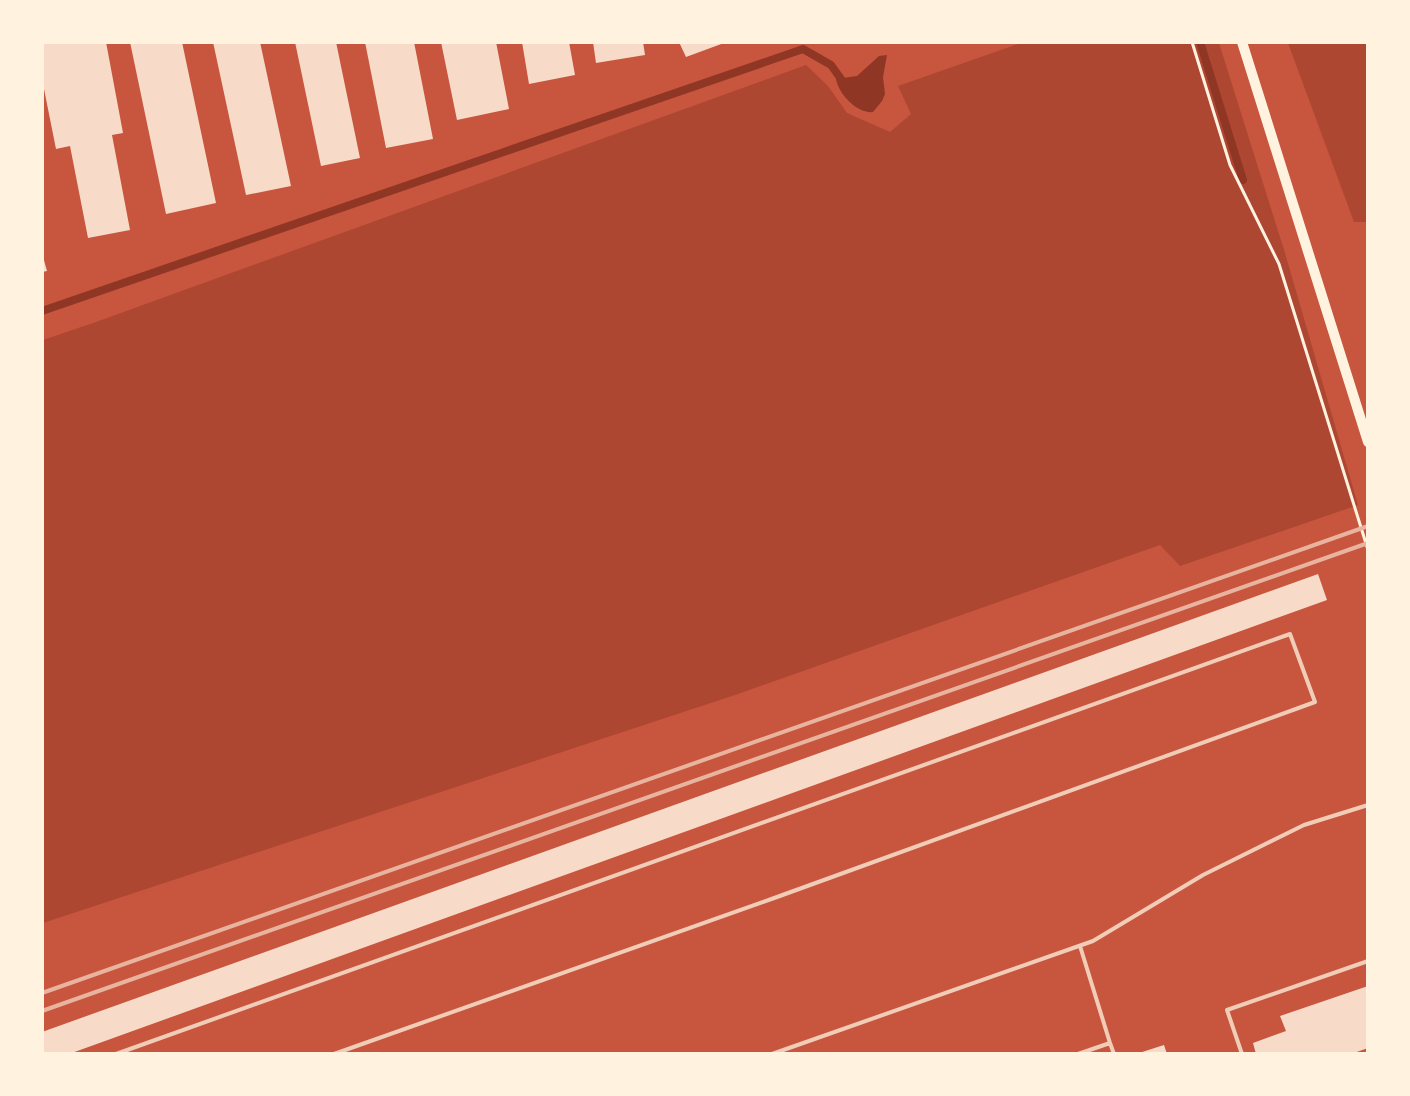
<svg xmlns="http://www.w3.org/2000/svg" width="1410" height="1096" font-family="'Nunito Sans',sans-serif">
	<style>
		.green { fill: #ae4732 }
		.water { fill: #8f3625 }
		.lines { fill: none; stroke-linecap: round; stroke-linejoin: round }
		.stream { stroke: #8f3625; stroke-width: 8 }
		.building { fill: #f7dbc8 }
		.path { stroke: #fff3e0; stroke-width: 3 }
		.service { stroke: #f1ccb7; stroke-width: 4 }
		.secondary { stroke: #fff3e0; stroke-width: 10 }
		.rail { stroke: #e9b49f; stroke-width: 4 }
	</style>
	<rect width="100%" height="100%" fill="#c8553d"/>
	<path class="green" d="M 1021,43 L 1219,43 L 1285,253 L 1358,505 L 1180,566 L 1160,545 L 735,695 L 43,923 L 43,340 L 96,322 L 806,65 L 828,86 L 847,113 L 890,132 L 911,114 L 898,86 Z
		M 1288,43 L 1367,43 L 1367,222 L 1354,222 Z"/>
	<path class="water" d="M 887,55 L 883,77 L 885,94 L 882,101 L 873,112 C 858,114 839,95 836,79 L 857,76 L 879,56 Z"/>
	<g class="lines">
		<path class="stream" d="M 1200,42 L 1243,180
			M 42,311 L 803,49 L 831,65 L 846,86"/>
	</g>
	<path class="building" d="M 42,42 L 106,42 L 123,133 L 112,135 L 130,230 L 88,238 L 70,146 L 56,149 L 42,79 Z
		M 130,42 L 182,42 L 216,203 L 166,214 Z
		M 213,42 L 260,42 L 291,186 L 246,195 Z
		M 295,42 L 336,42 L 360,158 L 321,166 Z
		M 365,42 L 414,42 L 433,139 L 386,148 Z
		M 441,42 L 496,42 L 509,109 L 457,120 Z
		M 522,42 L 569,42 L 575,75 L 529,84 Z
		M 593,42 L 643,42 L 645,55 L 596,63 Z
		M 679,42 L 724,42 L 724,43 L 686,57 Z
		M 42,253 L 47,271 L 42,272 Z
		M 1318,574 L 1327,600 L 69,1054 L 42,1054 L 42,1032 Z
		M 1368,986 L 1368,1048 L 1351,1054 L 1256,1054 L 1253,1043 L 1286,1031 L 1280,1016 Z
		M 1164,1045 L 1167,1054 L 1139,1054 L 1139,1053 Z"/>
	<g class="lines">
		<path class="path" d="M 1192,42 L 1230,165 L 1279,264 L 1368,550"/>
		<path class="service" d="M 1110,1043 L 1114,1054
			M 116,1054 L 1290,634 L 1315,702 L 777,897 L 334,1054
			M 772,1054 L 1093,941 L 1203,875 L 1304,825 L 1368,805
			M 1078,1054 L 1110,1043 L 1080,946
			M 1242,1054 L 1227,1010 L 1368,961"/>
		<path class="secondary" d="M 1242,42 L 1368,442"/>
		<path class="rail" d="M 42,993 L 1368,526
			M 42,1011 L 1368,543"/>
	</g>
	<rect width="1410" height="1096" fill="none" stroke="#fff3e0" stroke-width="88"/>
</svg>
